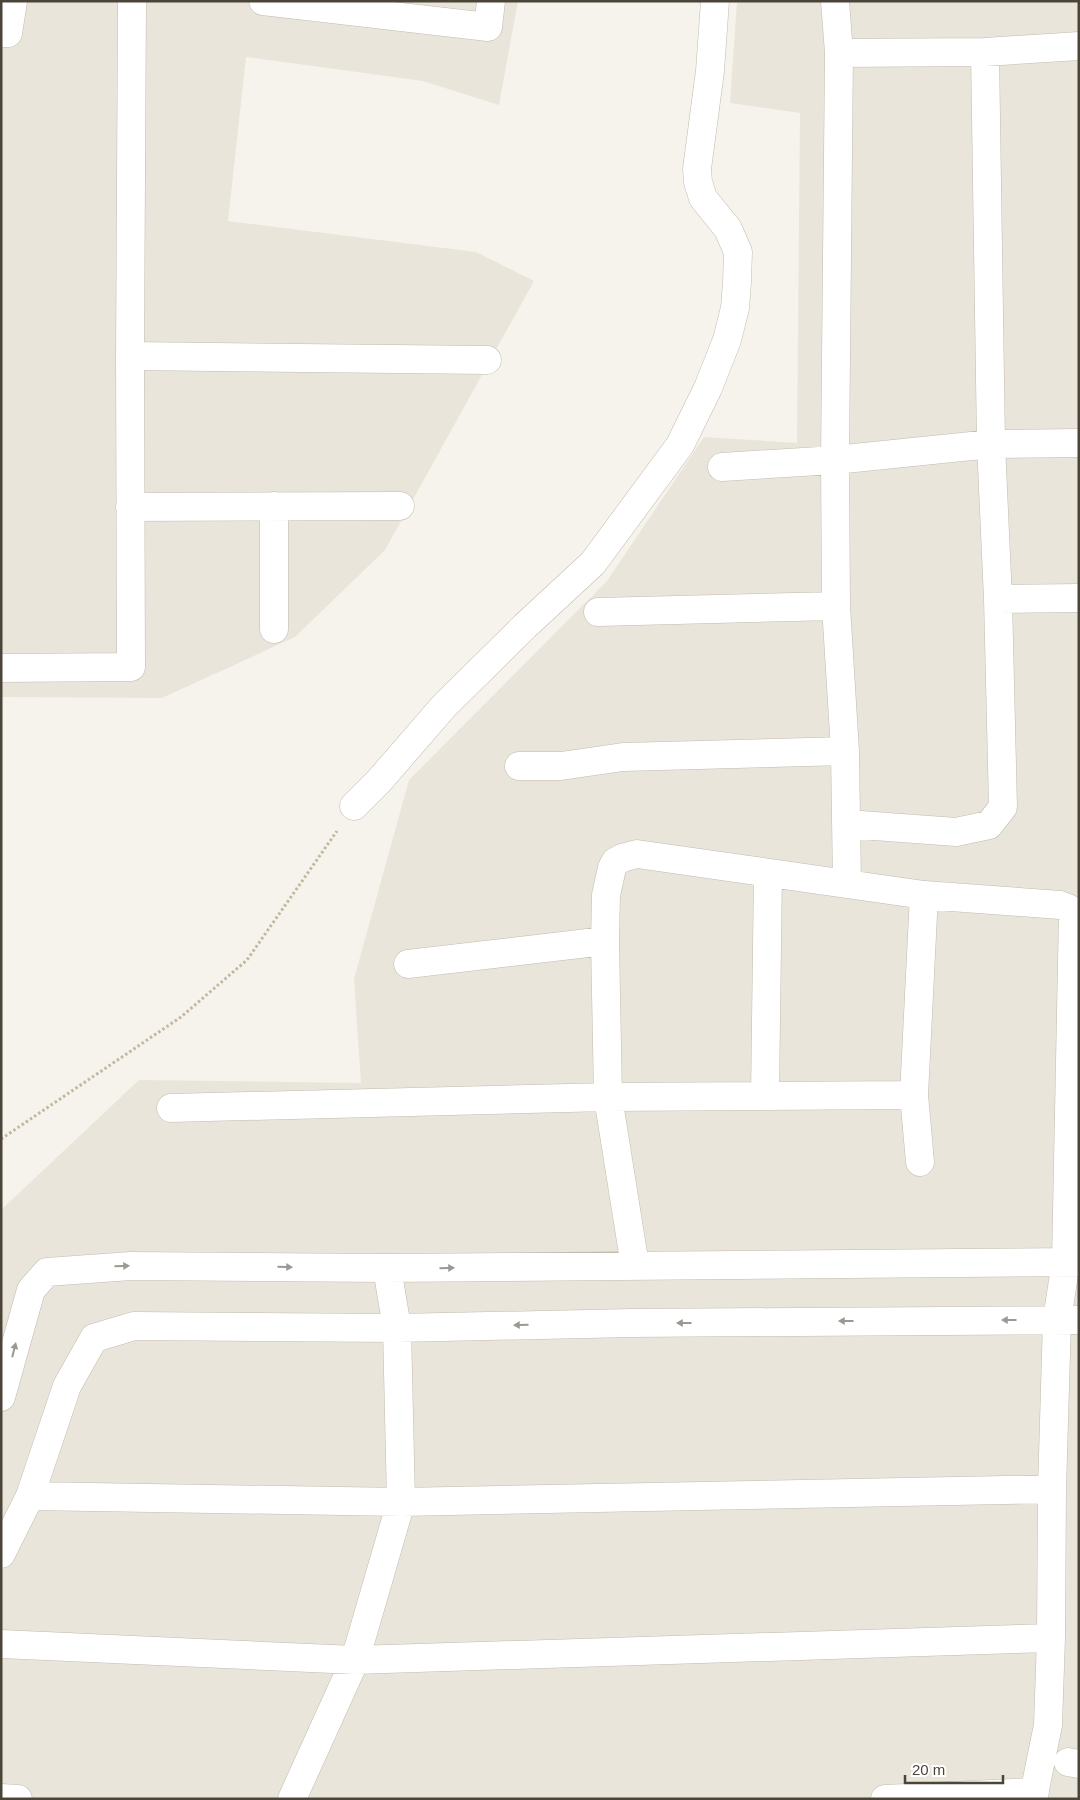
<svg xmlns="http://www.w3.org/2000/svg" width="1080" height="1800" font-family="Helvetica,sans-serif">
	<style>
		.residential { fill: #eae5da }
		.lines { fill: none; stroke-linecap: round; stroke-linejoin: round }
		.minor-casing { stroke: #c2bbae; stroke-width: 29 }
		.path { stroke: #c4b79f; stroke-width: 3; stroke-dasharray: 2.5 2.5; stroke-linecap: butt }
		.minor { stroke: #fff; stroke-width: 28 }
		.oneway { fill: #9c9892 }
	</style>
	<rect width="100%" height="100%" fill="#f6f3ec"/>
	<path class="residential" d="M 1,1 L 518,1 L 499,105 L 423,81 L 246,57 L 228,221 L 476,252 L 534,281 L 385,550 L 295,637 L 162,698 L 1,697 Z
		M 737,1 L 1079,1 L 1079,1799 L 1,1799 L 1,1210 L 139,1080 L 361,1083 L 354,979 L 409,780 L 607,581 L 704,437 L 797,443 L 800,113 L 730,103 Z"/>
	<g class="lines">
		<g class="minor-casing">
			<path id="minor" d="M 263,1 L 488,27 L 491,1
				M 835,1 L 839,53 L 835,460 L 836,606 L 845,751 L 847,884
				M 1,33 L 8,33 L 13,1
				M 839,53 L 985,52 L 1079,46
				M 130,356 L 487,360
				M 722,467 L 835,460 L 991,444 L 1079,443
				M 274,506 L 274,629
				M 130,507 L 400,506
				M 998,599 L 1079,598
				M 598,612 L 836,606
				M 1,668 L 131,667 L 130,356 L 132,1
				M 519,766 L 561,766 L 623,757 L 845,751
				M 354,806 L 379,781 L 444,706 L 525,626 L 593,563 L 680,445 L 708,388 L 727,340 L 735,308 L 737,282 L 738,252 L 728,229 L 703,198 L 698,182 L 697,169 L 710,71 L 715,1
				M 847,824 L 956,832 L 989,825 L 1003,807 L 998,599 L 991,444 L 985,52
				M 408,964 L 605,941
				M 765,1096 L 768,873
				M 171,1108 L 608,1097 L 914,1095
				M 920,1162 L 914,1095 L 924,895
				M 635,1266 L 608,1097 L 605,941 L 606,895 L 612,868 L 615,862 L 622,858 L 637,854 L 924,895 L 1060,905 L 1068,908 L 1073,912 L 1066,1261 L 1057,1320 L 1052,1489 L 1051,1638 L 1048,1725 L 1033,1799
				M 1,1397 L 31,1290 L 47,1272 L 131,1266 L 387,1268 L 1079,1262
				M 30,1496 L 401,1502 L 1052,1489
				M 1,1554 L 30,1496 L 67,1386 L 94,1338 L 134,1326 L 397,1328 L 632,1323 L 1079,1320
				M 1,1644 L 355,1660 L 1051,1638
				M 1068,1762 L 1079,1764
				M 1,1798 L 18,1799
				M 292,1799 L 355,1660 L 401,1502 L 397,1328 L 387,1268
				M 885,1799 L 1035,1792"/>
		</g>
		<path class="path" d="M 1,1139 L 181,1017 L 247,960 L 337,831"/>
		<use href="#minor" class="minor"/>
	</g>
	<defs><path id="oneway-solid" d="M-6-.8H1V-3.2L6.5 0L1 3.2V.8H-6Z" transform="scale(1.25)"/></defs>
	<g class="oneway">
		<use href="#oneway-solid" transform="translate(122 1266) rotate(-2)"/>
		<use href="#oneway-solid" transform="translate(285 1267) rotate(1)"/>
		<use href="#oneway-solid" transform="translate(447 1268) rotate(-1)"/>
		<use href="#oneway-solid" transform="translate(1009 1320) rotate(180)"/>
		<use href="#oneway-solid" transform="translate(846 1321) rotate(180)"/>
		<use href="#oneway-solid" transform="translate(684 1323) rotate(180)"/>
		<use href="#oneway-solid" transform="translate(521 1325) rotate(179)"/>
		<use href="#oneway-solid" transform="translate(14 1350) rotate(-76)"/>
	</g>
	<rect width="1080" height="1800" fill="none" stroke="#4b4439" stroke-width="5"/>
	<path d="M905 1775v8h98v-8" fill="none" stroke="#4b4439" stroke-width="2.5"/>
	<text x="912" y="1775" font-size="15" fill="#4b4439" stroke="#ffffff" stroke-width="4" paint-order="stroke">20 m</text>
</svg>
